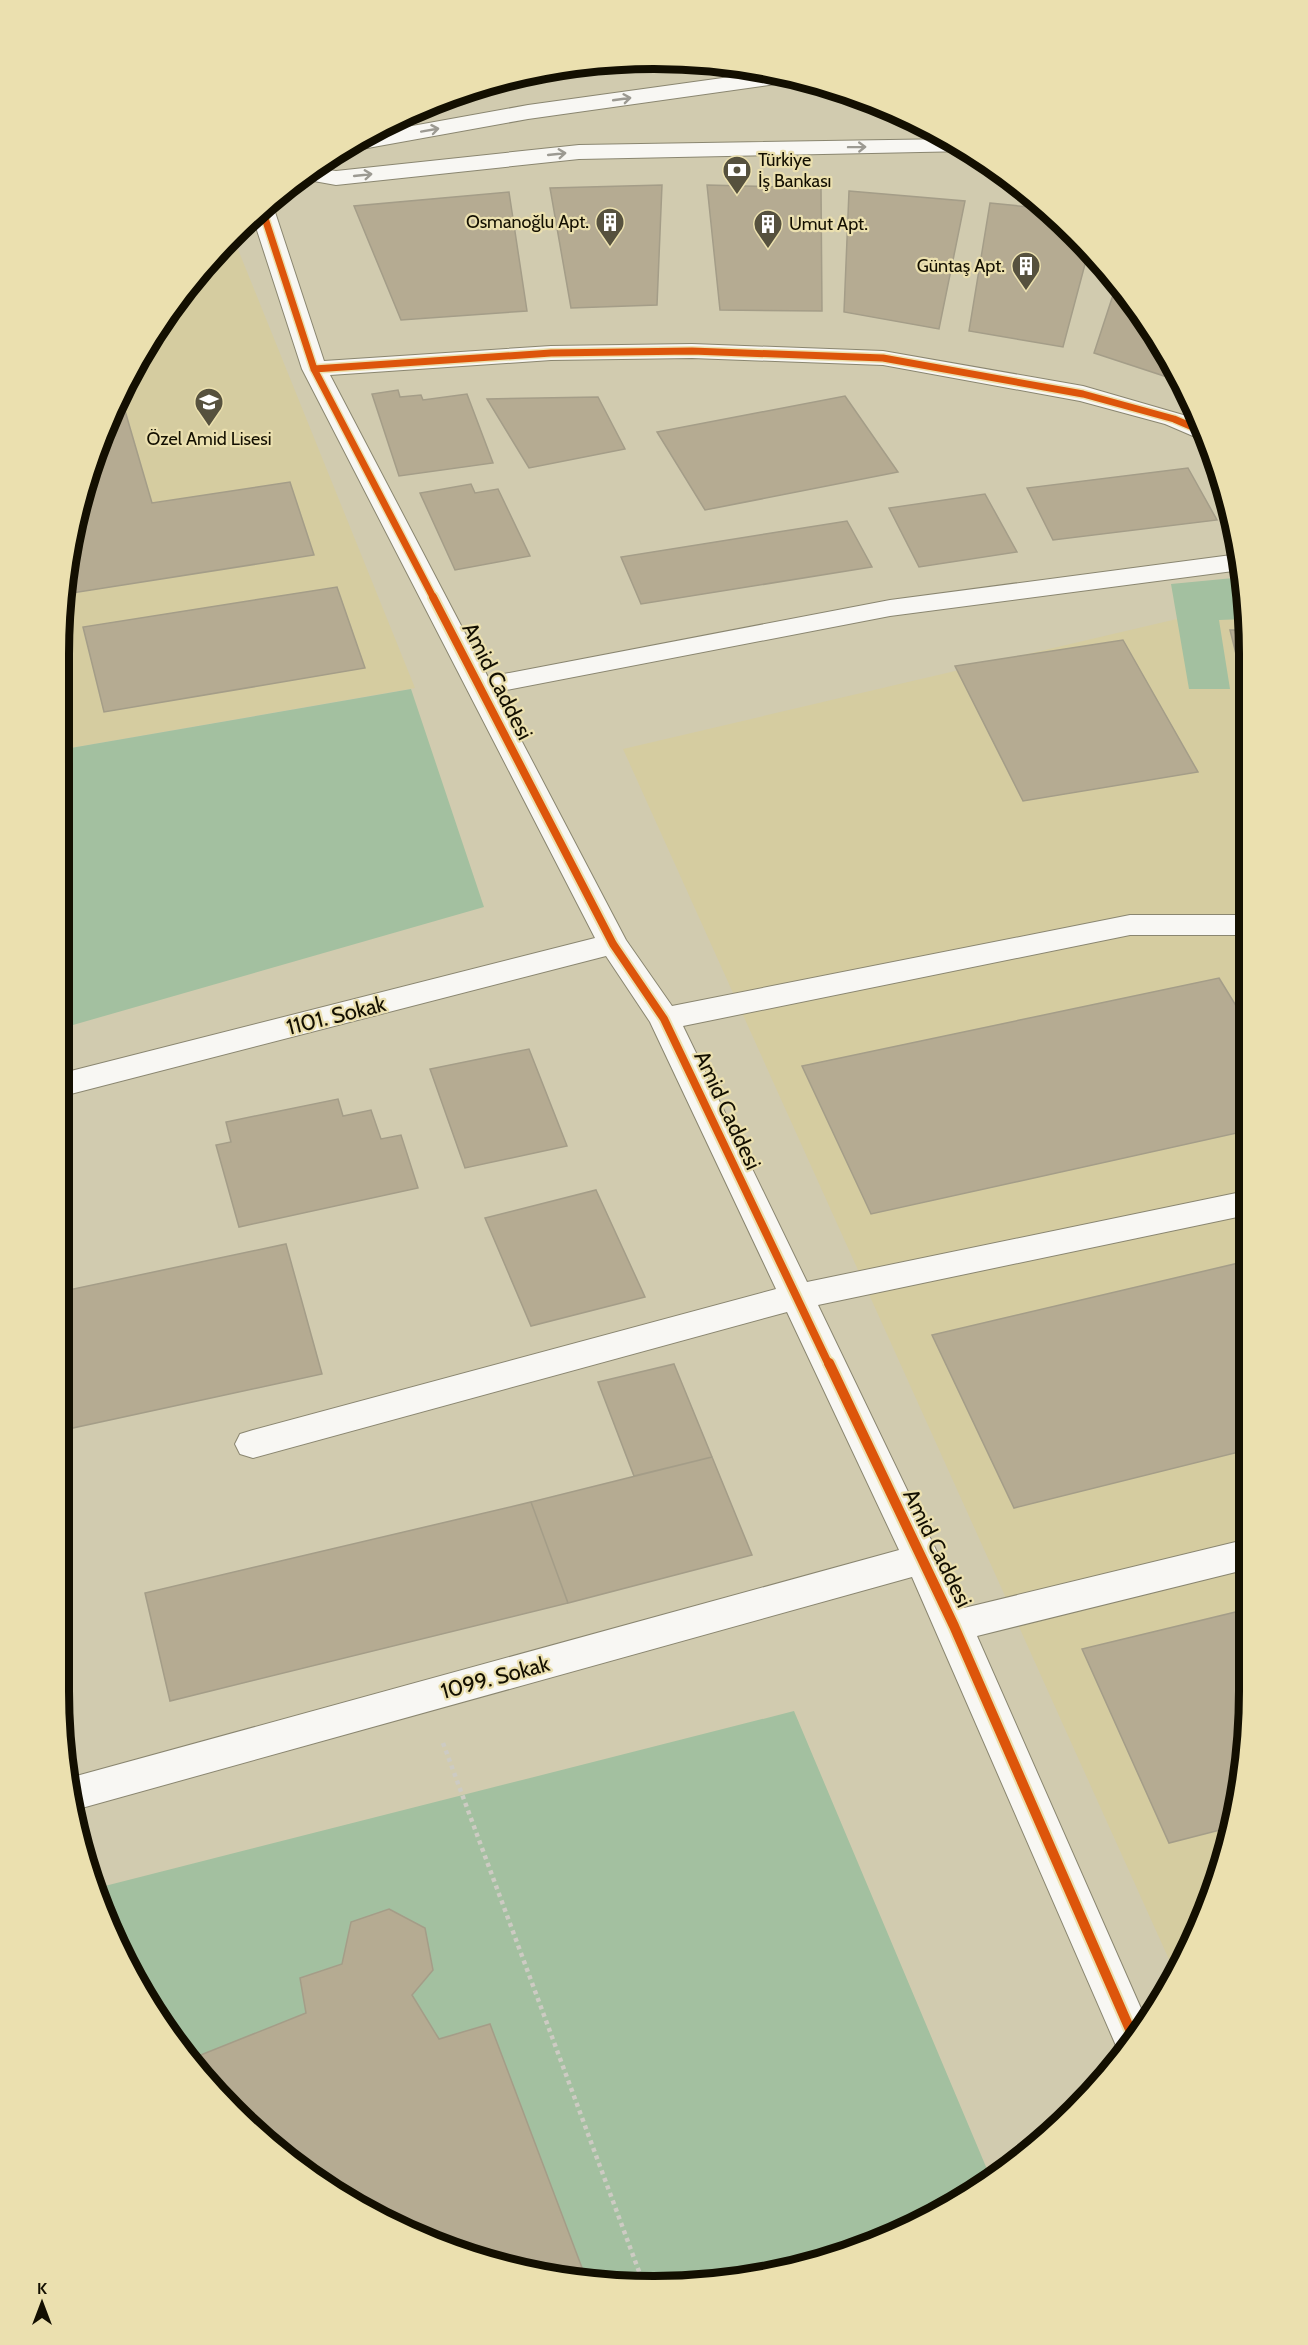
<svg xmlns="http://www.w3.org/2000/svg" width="1308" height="2345" font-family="Cabin,sans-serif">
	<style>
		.built { fill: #d5cca0 }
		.green { fill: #a3c0a0 }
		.building { fill: #b5ab92; stroke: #a49d88; stroke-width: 1.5 }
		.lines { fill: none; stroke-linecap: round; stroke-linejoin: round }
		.minor-casing { stroke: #8a8670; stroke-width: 2 }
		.highway-casing { stroke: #8a8670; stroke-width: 2 }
		.path { stroke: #cdcbc3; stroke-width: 4.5; stroke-dasharray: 4 4; stroke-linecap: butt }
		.minor { fill: #f8f7f3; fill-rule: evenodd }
		.highway { fill: #f8f7f3; fill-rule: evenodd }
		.cycleway-far2-casing { stroke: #ebe0af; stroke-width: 10 }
		.cycleway-far1-casing { stroke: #ebe0af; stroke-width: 12 }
		.cycleway-casing { stroke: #ebe0af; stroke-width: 14 }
		.cycleway-far2 { stroke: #dd550b; stroke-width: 7 }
		.cycleway-far1 { stroke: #dd550b; stroke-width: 8 }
		.cycleway { stroke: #dd550b; stroke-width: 10 }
		.oneway { stroke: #9c9a92 }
		.labels { text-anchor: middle; stroke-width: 4.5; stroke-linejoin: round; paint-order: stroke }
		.far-poi-label { font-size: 18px; fill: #130f01; stroke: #ebe0af; text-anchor: start }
		.street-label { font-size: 22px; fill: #130f01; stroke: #ebe0af }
		.rim { fill: none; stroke: #130f01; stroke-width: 8 }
	</style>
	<rect width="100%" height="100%" fill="#d1cbaf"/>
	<path class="built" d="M 233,237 L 415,688 L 65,749 L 60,722 L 60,615 L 79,500 L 138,357 L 206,262 Z
		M 1245,603 L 1248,1730 L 1229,1845 L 1176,1975 L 623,749 Z"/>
	<path class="green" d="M 1244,577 L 1245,619 L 1219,620 L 1230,689 L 1189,689 L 1171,584 Z
		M 411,689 L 484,907 L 59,1029 L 60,722 L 65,749 Z
		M 794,1711 L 992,2181 L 882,2241 L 808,2266 L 693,2285 L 615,2285 L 500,2266 L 426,2241 L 323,2186 L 261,2138 L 182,2054 L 138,1988 L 93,1889 Z"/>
	<path class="building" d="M 662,185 L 657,305 L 571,308 L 550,188 Z
		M 707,185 L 821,188 L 822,311 L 720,310 Z
		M 849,191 L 965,201 L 939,329 L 844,312 Z
		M 509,192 L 527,311 L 401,320 L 354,206 Z
		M 990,203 L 1049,209 L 1088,253 L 1063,347 L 969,331 Z
		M 203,266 L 208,280 L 191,283 Z
		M 1116,286 L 1149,323 L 1169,364 L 1164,376 L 1094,353 Z
		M 398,390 L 400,397 L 421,395 L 423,400 L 467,394 L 493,463 L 399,476 L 372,394 Z
		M 845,396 L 898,472 L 705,510 L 657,432 Z
		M 121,397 L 152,503 L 290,482 L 314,555 L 66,594 L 64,587 L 79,500 Z
		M 598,397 L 625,449 L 529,468 L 487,399 Z
		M 1188,468 L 1217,520 L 1053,540 L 1027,488 Z
		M 471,484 L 475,493 L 498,489 L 530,556 L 455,570 L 420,493 Z
		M 985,494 L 1017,552 L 919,567 L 889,508 Z
		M 847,521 L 872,567 L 641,604 L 621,557 Z
		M 337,587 L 365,668 L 104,712 L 83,627 Z
		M 1230,630 L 1245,630 L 1245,664 L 1238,662 Z
		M 1123,640 L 1198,772 L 1023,801 L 955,666 Z
		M 1219,978 L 1246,1022 L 1246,1131 L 871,1214 L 802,1066 Z
		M 529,1049 L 567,1146 L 465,1168 L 430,1069 Z
		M 338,1099 L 343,1116 L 371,1110 L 381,1139 L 401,1135 L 418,1188 L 239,1227 L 216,1145 L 231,1142 L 226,1122 Z
		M 596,1190 L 645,1297 L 531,1326 L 485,1218 Z
		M 286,1244 L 322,1374 L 59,1431 L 59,1292 Z
		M 1247,1261 L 1247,1450 L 1014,1508 L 932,1335 Z
		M 674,1364 L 712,1457 L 634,1476 L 598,1382 Z
		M 712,1457 L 752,1555 L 568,1603 L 531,1502 Z
		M 531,1502 L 568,1603 L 170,1701 L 145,1593 Z
		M 1248,1609 L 1248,1730 L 1232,1827 L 1169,1843 L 1082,1649 Z
		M 389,1909 L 425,1928 L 433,1970 L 412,1995 L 439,2039 L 490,2024 L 587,2281 L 500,2266 L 426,2241 L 323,2186 L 261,2138 L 188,2060 L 306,2013 L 300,1978 L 342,1964 L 351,1922 Z"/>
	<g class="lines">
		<g class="minor-casing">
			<path id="minor" d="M 953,139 L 969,151 L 579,159 L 336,185 L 297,178 L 314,168 L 336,171 L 579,145 Z
				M 268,203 L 274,209 L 324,361 L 551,346 L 692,344 L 883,351 L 1083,386 L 1197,419 L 1206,438 L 1193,436 L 1165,424 L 1080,401 L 883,365 L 692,358 L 551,360 L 330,375 L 488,677 L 890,600 L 1239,554 L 1241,570 L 890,616 L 496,692 L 626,940 L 672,1006 L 1130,915 L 1246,915 L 1246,935 L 1130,935 L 683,1026 L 807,1282 L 1246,1191 L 1247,1215 L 818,1305 L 964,1608 L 1248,1539 L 1248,1569 L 977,1636 L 1147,2022 L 1124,2056 L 1120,2055 L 1114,2041 L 912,1577 L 71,1811 L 69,1778 L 899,1550 L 787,1312 L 253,1458 L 240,1454 L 235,1444 L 240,1434 L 253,1430 L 776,1289 L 650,1022 L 606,956 L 59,1097 L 59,1074 L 595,938 L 302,369 L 253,218 Z"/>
		</g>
		<g class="highway-casing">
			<path id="highway" d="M 766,72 L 793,78 L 783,83 L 528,119 L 351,151 L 344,149 L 368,134 L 528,105 Z"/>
		</g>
		<path class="path" d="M 443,1743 L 644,2285"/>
		<use href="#minor" class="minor"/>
		<use href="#highway" class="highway"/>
		<g class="cycleway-far2-casing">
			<path id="cycleway-far2" d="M 262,209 L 314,369 L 434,599
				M 314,369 L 551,353 L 692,351 L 883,358 L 1083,394 L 1174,419 L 1202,431"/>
		</g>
		<g class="cycleway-far1-casing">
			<path id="cycleway-far1" d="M 433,597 L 613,944 L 664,1019 L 829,1365"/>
		</g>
		<g class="cycleway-casing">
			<path id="cycleway" d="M 829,1363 L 954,1626 L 1135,2041"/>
		</g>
		<use href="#cycleway-far2" class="cycleway-far2"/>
		<use href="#cycleway-far1" class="cycleway-far1"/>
		<use href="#cycleway" class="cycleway"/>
	</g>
	<defs><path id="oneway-shaft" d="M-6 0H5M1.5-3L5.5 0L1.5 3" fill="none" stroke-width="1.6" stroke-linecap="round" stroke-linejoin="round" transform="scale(1.5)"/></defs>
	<g class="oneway">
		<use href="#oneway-shaft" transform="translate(622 99) rotate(-8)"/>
		<use href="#oneway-shaft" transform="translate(430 130) rotate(-10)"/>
		<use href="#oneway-shaft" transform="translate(857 147) rotate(-1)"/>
		<use href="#oneway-shaft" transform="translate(557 154) rotate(-6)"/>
		<use href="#oneway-shaft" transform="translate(363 175) rotate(-6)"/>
	</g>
	<defs>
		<g id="bank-pin" transform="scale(1.5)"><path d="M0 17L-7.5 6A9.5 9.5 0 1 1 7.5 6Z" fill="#56513e" stroke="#ebe0af"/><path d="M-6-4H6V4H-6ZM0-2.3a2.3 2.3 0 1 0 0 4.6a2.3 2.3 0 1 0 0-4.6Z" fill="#fff"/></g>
		<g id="building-pin" transform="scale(1.5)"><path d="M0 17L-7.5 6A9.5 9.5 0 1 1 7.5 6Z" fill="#56513e" stroke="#ebe0af"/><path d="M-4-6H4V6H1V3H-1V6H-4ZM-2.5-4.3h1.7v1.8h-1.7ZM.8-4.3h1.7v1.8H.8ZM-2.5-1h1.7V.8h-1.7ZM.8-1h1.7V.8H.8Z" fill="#fff"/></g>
		<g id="school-pin" transform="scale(1.5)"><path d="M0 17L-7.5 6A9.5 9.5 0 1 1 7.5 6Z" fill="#56513e" stroke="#ebe0af"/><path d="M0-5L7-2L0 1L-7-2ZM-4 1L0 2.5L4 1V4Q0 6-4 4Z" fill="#fff"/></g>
	</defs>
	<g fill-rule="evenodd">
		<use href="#bank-pin" x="737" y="170"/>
		<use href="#building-pin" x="610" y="222"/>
		<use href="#building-pin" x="768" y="224"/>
		<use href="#building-pin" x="1026" y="266"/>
		<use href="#school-pin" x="209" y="402"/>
	</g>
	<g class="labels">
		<g class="far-poi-label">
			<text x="758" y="166">Türkiye<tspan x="758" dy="21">İş Bankası</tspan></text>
			<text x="589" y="228" text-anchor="end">Osmanoğlu Apt.</text>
			<text x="789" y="230">Umut Apt.</text>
			<text x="1005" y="272" text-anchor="end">Güntaş Apt.</text>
			<text x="209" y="445" text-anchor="middle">Özel Amid Lisesi</text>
		</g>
		<g class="street-label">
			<text transform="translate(498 681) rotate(63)" y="8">Amid Caddesi</text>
			<text transform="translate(336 1015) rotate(-14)" y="8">1101. Sokak</text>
			<text transform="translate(728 1110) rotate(65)" y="8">Amid Caddesi</text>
			<text transform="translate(938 1548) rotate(64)" y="8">Amid Caddesi</text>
			<text transform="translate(495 1677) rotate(-15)" y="8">1099. Sokak</text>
		</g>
	</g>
	<path d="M0 0H1308V2345H0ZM654 69H654A585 585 0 0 1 1239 654V1691A585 585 0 0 1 654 2276H654A585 585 0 0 1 69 1691V654A585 585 0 0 1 654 69Z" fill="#ebe0af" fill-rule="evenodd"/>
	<path class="rim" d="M654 69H654A585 585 0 0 1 1239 654V1691A585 585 0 0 1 654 2276H654A585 585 0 0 1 69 1691V654A585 585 0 0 1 654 69Z"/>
	<g transform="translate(42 2303)" stroke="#ebe0af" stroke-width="4.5" paint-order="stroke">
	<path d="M0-4.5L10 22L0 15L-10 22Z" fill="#130f01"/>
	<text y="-9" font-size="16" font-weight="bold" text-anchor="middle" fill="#130f01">K</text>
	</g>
</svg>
